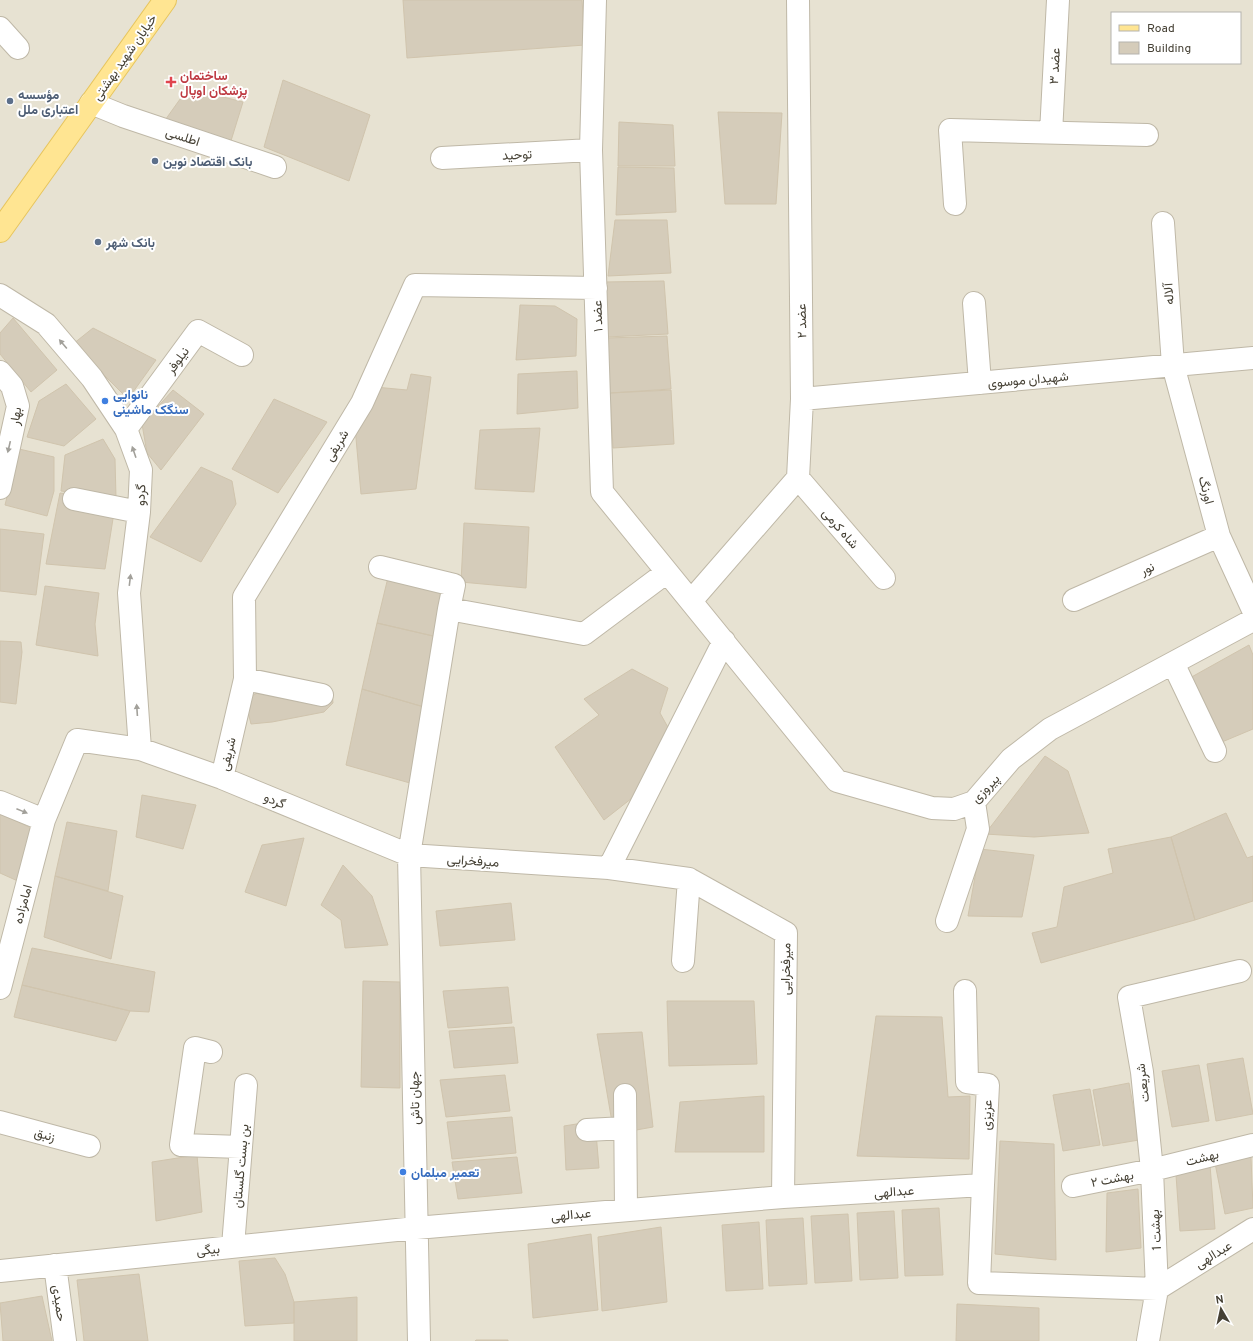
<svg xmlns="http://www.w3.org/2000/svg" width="1253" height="1341" font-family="Overpass,Vazirmatn,sans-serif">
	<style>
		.residential { fill: #e7e2d2; fill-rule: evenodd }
		.building { fill: #d5ccba; stroke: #d0c4ad }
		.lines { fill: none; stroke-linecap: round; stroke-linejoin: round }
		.minor-casing { stroke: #bfb8a7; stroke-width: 24 }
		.major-casing { stroke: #e7c55e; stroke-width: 24 }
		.minor { stroke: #fff; stroke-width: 22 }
		.major { stroke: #ffe592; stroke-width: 22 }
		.oneway { fill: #a2a09a }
		.health-dot { fill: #e0444e; stroke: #fff; stroke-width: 1.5 }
		.service-dot { fill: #5c6f8a; stroke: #fff; stroke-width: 1.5 }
		.shop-dot { fill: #3f7fe0; stroke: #fff; stroke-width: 1.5 }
		.labels { text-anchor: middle; stroke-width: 4; stroke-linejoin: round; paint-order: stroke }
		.street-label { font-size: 13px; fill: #454034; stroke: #fff }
		.health-label { font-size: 13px; font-weight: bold; fill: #be3a42; stroke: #fff; text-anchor: start }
		.service-label { font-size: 13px; font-weight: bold; fill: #4e5e75; stroke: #fff; text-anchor: start }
		.shop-label { font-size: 13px; font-weight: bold; fill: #366cbe; stroke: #fff; text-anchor: start }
	</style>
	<rect width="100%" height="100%" fill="#f3efe5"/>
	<path class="residential" d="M 0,0 L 1253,0 L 1253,1341 L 0,1341 ZM 1112,13 L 1240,13 L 1240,63 L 1112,63 Z"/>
	<path class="building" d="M 403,0 L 582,0 L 585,45 L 407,58 Z
		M 283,80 L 370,115 L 349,181 L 264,147 Z
		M 188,88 L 243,102 L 230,144 L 163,123 Z
		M 718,112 L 782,113 L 776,204 L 725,204 Z
		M 619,122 L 673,125 L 675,166 L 618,166 Z
		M 618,167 L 674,168 L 676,212 L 616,215 Z
		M 615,220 L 667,220 L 671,273 L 608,276 Z
		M 664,281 L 668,334 L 607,337 L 604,282 Z
		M 520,305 L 555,306 L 577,319 L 576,356 L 516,360 Z
		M 13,318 L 57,370 L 31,392 L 0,354 L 0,333 Z
		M 93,328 L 156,360 L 128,399 L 73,344 Z
		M 667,336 L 671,389 L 610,393 L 607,338 Z
		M 577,371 L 578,408 L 517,414 L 518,374 Z
		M 411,374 L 431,377 L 416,489 L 361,494 L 355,427 L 375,387 L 407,390 Z
		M 66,384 L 96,419 L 64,446 L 27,437 L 39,401 Z
		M 173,390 L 204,414 L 161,470 L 147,453 L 142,424 Z
		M 671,390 L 674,444 L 613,448 L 610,393 Z
		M 274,399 L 327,422 L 278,493 L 232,469 Z
		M 540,428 L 534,492 L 475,489 L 480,430 Z
		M 103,439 L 115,459 L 116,498 L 61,491 L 65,455 Z
		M 19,449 L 54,457 L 54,491 L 47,516 L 5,505 Z
		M 201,467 L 232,481 L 236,504 L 201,562 L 150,537 Z
		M 60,493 L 116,500 L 105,569 L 46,564 Z
		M 464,523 L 529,527 L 526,588 L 461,582 Z
		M 0,529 L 44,534 L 36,595 L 0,591 Z
		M 391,565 L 460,581 L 446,639 L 377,623 Z
		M 45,586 L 99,593 L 95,624 L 98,656 L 36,645 Z
		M 377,623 L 446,639 L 431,709 L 362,689 Z
		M 0,641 L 21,642 L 22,652 L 16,704 L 0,702 Z
		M 1249,645 L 1253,655 L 1253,729 L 1210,747 L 1179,684 Z
		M 632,669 L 668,688 L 660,713 L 670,731 L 641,791 L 604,820 L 555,747 L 599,715 L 584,699 Z
		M 362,689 L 431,709 L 410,783 L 346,765 Z
		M 259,692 L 332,693 L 333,703 L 324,712 L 272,722 L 251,724 L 245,700 Z
		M 1045,756 L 1068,771 L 1089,833 L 1034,837 L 985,834 Z
		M 142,795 L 196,805 L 183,849 L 136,837 Z
		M 1226,813 L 1247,858 L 1253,856 L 1253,901 L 1195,920 L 1171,837 Z
		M 0,814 L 38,831 L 20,882 L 0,873 Z
		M 67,822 L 117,831 L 108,891 L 55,876 Z
		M 1171,837 L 1195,920 L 1041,963 L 1032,933 L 1057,927 L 1064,887 L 1113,873 L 1108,849 Z
		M 304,838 L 286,906 L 245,892 L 262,845 Z
		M 980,849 L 1034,855 L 1022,917 L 968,916 Z
		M 343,865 L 372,896 L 388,945 L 345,948 L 341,920 L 321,905 Z
		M 55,876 L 123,896 L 111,959 L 44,937 Z
		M 511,903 L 515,940 L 440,946 L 436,911 Z
		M 32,948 L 155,972 L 149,1012 L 130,1011 L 22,985 Z
		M 363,981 L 400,982 L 400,1088 L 361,1087 Z
		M 22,985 L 130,1011 L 116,1041 L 14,1017 Z
		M 508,987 L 512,1023 L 448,1028 L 443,991 Z
		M 667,1001 L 754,1001 L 757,1064 L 669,1066 Z
		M 876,1016 L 942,1017 L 948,1097 L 970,1096 L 969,1159 L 857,1156 Z
		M 514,1027 L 518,1063 L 454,1068 L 449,1031 Z
		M 642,1032 L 653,1127 L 614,1134 L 597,1034 Z
		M 1243,1058 L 1253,1114 L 1216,1121 L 1207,1064 Z
		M 1199,1065 L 1209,1121 L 1172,1127 L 1162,1071 Z
		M 505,1075 L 510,1111 L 446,1117 L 440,1080 Z
		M 1129,1083 L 1139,1140 L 1103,1146 L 1093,1090 Z
		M 1090,1089 L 1100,1145 L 1063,1151 L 1053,1095 Z
		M 764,1096 L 764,1152 L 675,1152 L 680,1102 Z
		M 512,1117 L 516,1153 L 452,1159 L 447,1122 Z
		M 595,1121 L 599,1168 L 566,1170 L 564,1126 Z
		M 1000,1141 L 1054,1144 L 1056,1260 L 995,1254 Z
		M 197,1155 L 202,1212 L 156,1221 L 152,1162 Z
		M 517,1157 L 522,1193 L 458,1199 L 452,1162 Z
		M 1251,1157 L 1253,1208 L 1225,1214 L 1215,1163 Z
		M 1210,1165 L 1215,1229 L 1180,1231 L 1176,1175 Z
		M 1138,1189 L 1141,1248 L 1106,1252 L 1107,1193 Z
		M 939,1208 L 943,1275 L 905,1276 L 902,1210 Z
		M 894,1211 L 898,1278 L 860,1280 L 857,1213 Z
		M 848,1214 L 852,1281 L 815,1283 L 811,1216 Z
		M 803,1218 L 807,1284 L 769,1286 L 766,1220 Z
		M 759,1222 L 763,1289 L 726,1291 L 722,1225 Z
		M 661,1227 L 667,1302 L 602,1311 L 598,1237 Z
		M 591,1234 L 598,1310 L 533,1318 L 528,1244 Z
		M 275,1258 L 285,1274 L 294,1302 L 294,1323 L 245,1326 L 239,1261 Z
		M 139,1274 L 148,1341 L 84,1341 L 77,1280 Z
		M 42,1296 L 52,1341 L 3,1341 L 0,1303 Z
		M 357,1297 L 357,1341 L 294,1341 L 294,1302 Z
		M 957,1304 L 1039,1308 L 1039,1341 L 956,1341 Z
		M 476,1340 L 508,1340 L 508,1341 L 475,1341 Z"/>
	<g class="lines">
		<g class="minor-casing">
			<path id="minor" d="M 595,0 L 591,150 L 602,492 L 837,781 L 932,808 L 954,809 L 974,802 L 1011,759 L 1050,729 L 1253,620
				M 0,28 L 18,48
				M 91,103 L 123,116 L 275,167
				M 1051,133 L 1058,0
				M 442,158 L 591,150
				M 955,204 L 950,130 L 1147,135
				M 1163,223 L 1173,365 L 1219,536 L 1253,610
				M 0,295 L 46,324 L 92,378 L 126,429 L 141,470 L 139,512 L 129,593 L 140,749
				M 974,303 L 980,383
				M 0,372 L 12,386 L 18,406 L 0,488
				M 802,399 L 1253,358
				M 126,429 L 198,331 L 242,355
				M 798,478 L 884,578
				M 74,499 L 139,512
				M 380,567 L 454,585 L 449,609
				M 1074,600 L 1219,536
				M 691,601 L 798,478 L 802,399 L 798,0
				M 1173,663 L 1215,751
				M 245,679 L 322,695
				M 222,778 L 245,679 L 244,597 L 362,403 L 415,285 L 596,288
				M 0,802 L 44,820
				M 609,868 L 724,641
				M 947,921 L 978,829 L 974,802
				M 683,961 L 689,879
				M 0,988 L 44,820 L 77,740 L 140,749 L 222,778 L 409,855 L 609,868 L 689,879 L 786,933 L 783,1197
				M 965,991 L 967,1082 L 988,1085 L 983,1185
				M 211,1052 L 195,1048 L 181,1145 L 241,1147
				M 625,1095 L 626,1210
				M 0,1122 L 89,1146
				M 587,1130 L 625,1128
				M 1073,1186 L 1152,1170 L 1253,1145
				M 233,1246 L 246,1085
				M 55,1265 L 65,1341
				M 0,1271 L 416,1228 L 783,1197 L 983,1185 L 979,1283 L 1157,1289 L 1253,1229
				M 419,1341 L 409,855 L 449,609 L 584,634 L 667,572
				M 1148,1341 L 1157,1289 L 1152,1170 L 1142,1072 L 1129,997 L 1240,971"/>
		</g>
		<g class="major-casing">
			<path id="major" d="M 0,231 L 165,0"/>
		</g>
		<use href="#minor" class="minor"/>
		<use href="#major" class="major"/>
	</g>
	<defs><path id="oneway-solid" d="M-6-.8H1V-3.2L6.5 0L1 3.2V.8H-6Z"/></defs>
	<g class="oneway">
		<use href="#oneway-solid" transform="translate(63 344) rotate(-130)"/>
		<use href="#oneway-solid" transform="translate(9 447) rotate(103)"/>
		<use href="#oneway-solid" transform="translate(134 452) rotate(-109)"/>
		<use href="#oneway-solid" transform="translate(130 580) rotate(-83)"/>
		<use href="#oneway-solid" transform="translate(137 710) rotate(-94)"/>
		<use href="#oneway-solid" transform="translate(22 811) rotate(22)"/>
	</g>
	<path class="health-dot" d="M169 76h4v4h4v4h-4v4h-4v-4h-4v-4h4z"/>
	<g class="service-dot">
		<circle cx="10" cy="101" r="4"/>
		<circle cx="155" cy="161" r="4"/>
		<circle cx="98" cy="242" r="4"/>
	</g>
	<g class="shop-dot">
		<circle cx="105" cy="401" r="4"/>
		<circle cx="403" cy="1172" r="4"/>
	</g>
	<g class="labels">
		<g class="street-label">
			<text transform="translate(124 57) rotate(-55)" y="5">خیابان شهید بهشتی</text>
			<text transform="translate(1054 66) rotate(-87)" y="5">عضد ۳</text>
			<text transform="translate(183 136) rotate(18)" y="5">اطلسی</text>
			<text transform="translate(517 154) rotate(-3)" y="5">توحید</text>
			<text transform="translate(1168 294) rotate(-94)" y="5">آلاله</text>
			<text transform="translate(597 316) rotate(-92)" y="5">عضد ۱</text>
			<text transform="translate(801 321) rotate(-91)" y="5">عضد ۲</text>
			<text transform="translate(177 360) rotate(-54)" y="5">نیلوفر</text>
			<text transform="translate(1028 379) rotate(-5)" y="5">شهیدان موسوی</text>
			<text transform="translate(15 416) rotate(-82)" y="5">بهار</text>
			<text transform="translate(336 445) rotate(-59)" y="5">شریفی</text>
			<text transform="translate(1207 490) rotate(75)" y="5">اورنگ</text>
			<text transform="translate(140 495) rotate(-88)" y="5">گردو</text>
			<text transform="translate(841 528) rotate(49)" y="5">شاه کرمی</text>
			<text transform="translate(1147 568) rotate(-24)" y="5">نور</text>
			<text transform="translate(227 754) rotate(-77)" y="5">شریفی</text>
			<text transform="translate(985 788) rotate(-46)" y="5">پیروزی</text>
			<text transform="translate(275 800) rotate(23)" y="5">گردو</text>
			<text transform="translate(473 860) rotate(4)" y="5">میرفخرایی</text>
			<text transform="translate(22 904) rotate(-75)" y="5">امامزاده</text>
			<text transform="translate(785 969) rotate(-89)" y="5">میرفخرایی</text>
			<text transform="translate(1142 1083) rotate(-97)" y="5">شریعت</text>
			<text transform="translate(414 1098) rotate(-91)" y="5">جهان تاش</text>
			<text transform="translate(986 1115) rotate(-87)" y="5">عزیزی</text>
			<text transform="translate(45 1134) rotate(15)" y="5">زنبق</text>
			<text transform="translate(1202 1157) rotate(-14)" y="5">بهشت</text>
			<text transform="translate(240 1166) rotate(-85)" y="5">بن بست گلستان</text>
			<text transform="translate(1112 1178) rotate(-11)" y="5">بهشت ۲</text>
			<text transform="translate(894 1191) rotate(-4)" y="5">عبدالهی</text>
			<text transform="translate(571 1214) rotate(-5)" y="5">عبدالهی</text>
			<text transform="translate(1155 1230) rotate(-93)" y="5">بهشت 1</text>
			<text transform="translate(208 1249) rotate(-6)" y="5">بیگی</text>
			<text transform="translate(1213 1254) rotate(-32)" y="5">عبدالهی</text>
			<text transform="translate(60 1303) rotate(82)" y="5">حمیدی</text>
		</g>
		<g class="health-label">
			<text x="180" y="80">ساختمان<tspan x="180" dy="15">پزشکان اوپال</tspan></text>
		</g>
		<g class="service-label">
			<text x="18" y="99">مؤسسه<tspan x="18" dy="15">اعتباری ملل</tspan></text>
			<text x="163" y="166">بانک اقتصاد نوین</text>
			<text x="106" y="247">بانک شهر</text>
		</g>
		<g class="shop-label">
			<text x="113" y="399">نانوایی<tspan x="113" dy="15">سنگک ماشینی</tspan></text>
			<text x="411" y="1177">تعمیر مبلمان</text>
		</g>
	</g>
	<rect x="1111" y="12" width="130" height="52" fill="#ffffff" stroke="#b5b3ae"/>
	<rect x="1119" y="25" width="20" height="6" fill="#ffe592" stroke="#b5b3ae"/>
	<text x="1147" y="32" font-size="12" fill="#454034">Road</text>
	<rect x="1119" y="42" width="20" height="12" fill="#d5ccba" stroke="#b5b3ae"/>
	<text x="1147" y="52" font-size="12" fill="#454034">Building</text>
	<g transform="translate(1221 1309) rotate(351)" stroke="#ffffff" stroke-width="3" paint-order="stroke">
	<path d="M0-3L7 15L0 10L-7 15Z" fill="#454034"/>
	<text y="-6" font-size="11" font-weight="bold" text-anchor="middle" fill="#454034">N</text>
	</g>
</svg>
